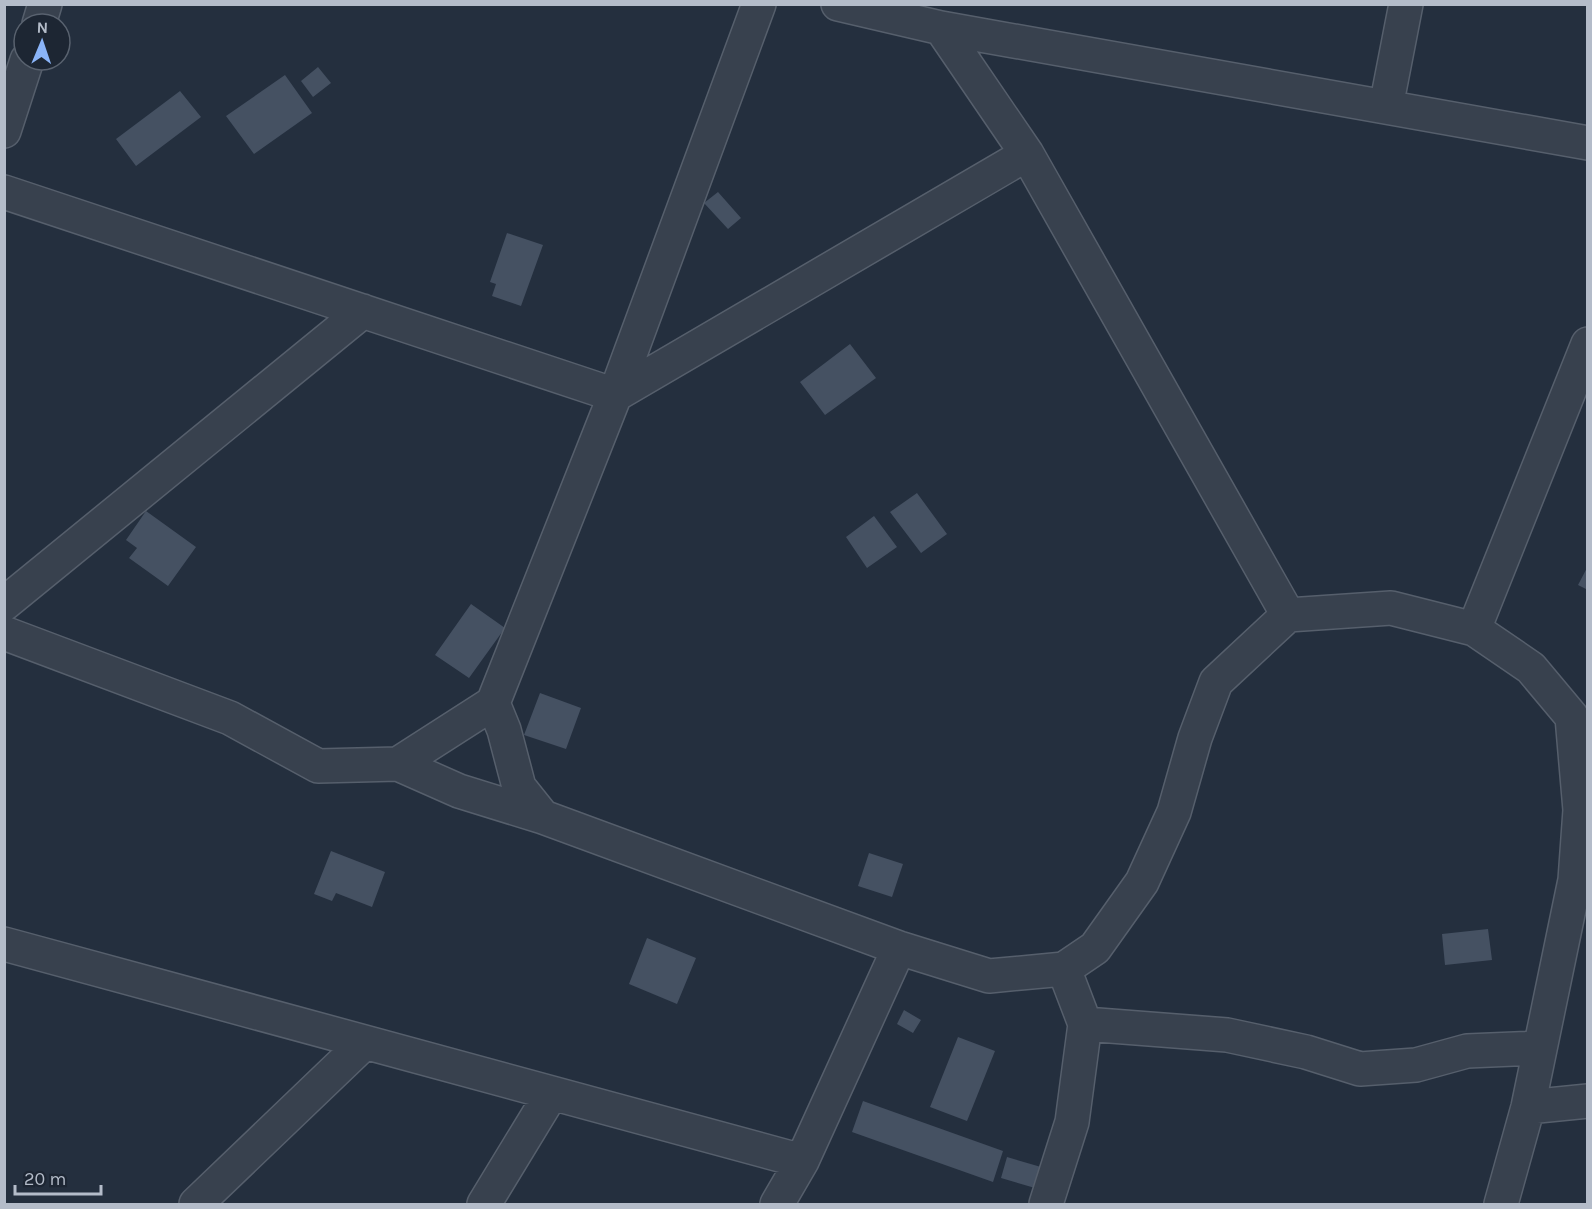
<svg xmlns="http://www.w3.org/2000/svg" width="1592" height="1209" font-family="Karla,sans-serif">
	<style>
		.building { fill: #455162 }
		.lines { fill: none; stroke-linecap: round; stroke-linejoin: round }
		.minor-casing { stroke: #565f6c; stroke-width: 36 }
		.minor { stroke: #38414e; stroke-width: 33 }
	</style>
	<rect width="100%" height="100%" fill="#242f3e"/>
	<path class="building" d="M 318,67 L 331,83 L 313,97 L 301,81 Z
		M 285,75 L 312,113 L 254,154 L 226,116 Z
		M 180,91 L 201,117 L 136,166 L 116,139 Z
		M 718,192 L 741,218 L 728,229 L 704,203 Z
		M 507,233 L 543,245 L 521,306 L 492,296 L 496,284 L 490,282 Z
		M 850,344 L 876,378 L 825,415 L 800,382 Z
		M 917,493 L 947,534 L 921,553 L 890,512 Z
		M 146,511 L 196,547 L 168,586 L 129,558 L 137,548 L 126,540 Z
		M 874,516 L 897,547 L 867,568 L 846,537 Z
		M 1588,566 L 1588,590 L 1578,585 Z
		M 471,604 L 505,628 L 469,678 L 435,655 Z
		M 540,693 L 581,708 L 566,749 L 524,735 Z
		M 331,851 L 385,872 L 372,907 L 336,893 L 332,901 L 314,894 Z
		M 869,853 L 903,864 L 892,897 L 858,886 Z
		M 1488,929 L 1492,960 L 1445,965 L 1442,934 Z
		M 647,938 L 696,958 L 677,1004 L 629,984 Z
		M 904,1010 L 921,1020 L 913,1033 L 897,1024 Z
		M 958,1037 L 995,1051 L 967,1121 L 930,1107 Z
		M 863,1101 L 1003,1151 L 993,1182 L 852,1132 Z
		M 1007,1157 L 1041,1167 L 1035,1188 L 1001,1178 Z"/>
	<g class="lines">
		<g class="minor-casing">
			<path id="minor" d="M 838,4 L 941,28 L 1588,143
				M 39,24 L 45,4
				M 941,28 L 1027,154 L 1288,615
				M 1386,107 L 1406,4
				M 4,131 L 27,60
				M 4,192 L 615,395 L 1027,154
				M 4,604 L 363,311
				M 1474,629 L 1588,344
				M 4,633 L 230,718 L 318,766 L 398,764 L 459,791 L 543,817 L 899,948 L 989,976 L 1064,969 L 1095,948 L 1142,882 L 1174,812 L 1195,738 L 1216,682 L 1288,615 L 1391,608 L 1474,629 L 1531,668 L 1572,717 L 1580,810 L 1575,880 L 1528,1107 L 1501,1204
				M 493,703 L 504,730 L 519,787 L 543,817
				M 398,764 L 493,703 L 615,395 L 759,4
				M 4,944 L 802,1161
				M 1085,1024 L 1227,1035 L 1306,1052 L 1360,1069 L 1416,1065 L 1467,1051 L 1539,1048
				M 1528,1107 L 1588,1101
				M 196,1204 L 363,1044
				M 484,1204 L 551,1094
				M 777,1204 L 802,1161 L 899,948
				M 1046,1204 L 1072,1122 L 1085,1024 L 1064,969"/>
		</g>
		<use href="#minor" class="minor"/>
	</g>
	<rect width="1592" height="1209" fill="none" stroke="#b4bcc9" stroke-width="12"/>
	<g transform="translate(42 42) rotate(2)"><circle r="28" fill="#1d2633" stroke="#59626f" stroke-width="1.5"/>
	<path d="M0-4.5L10 22L0 15L-10 22Z" fill="#8ab4f8"/>
	<text y="-9" font-size="16" font-weight="bold" text-anchor="middle" fill="#b4bcc9">N</text>
	</g>
	<path d="M15 1185v9h86v-9" fill="none" stroke="#b4bcc9" stroke-width="3"/>
	<text x="24" y="1185" font-size="18" fill="#b4bcc9" stroke="#1d2633" stroke-width="4.5" paint-order="stroke">20 m</text>
</svg>
